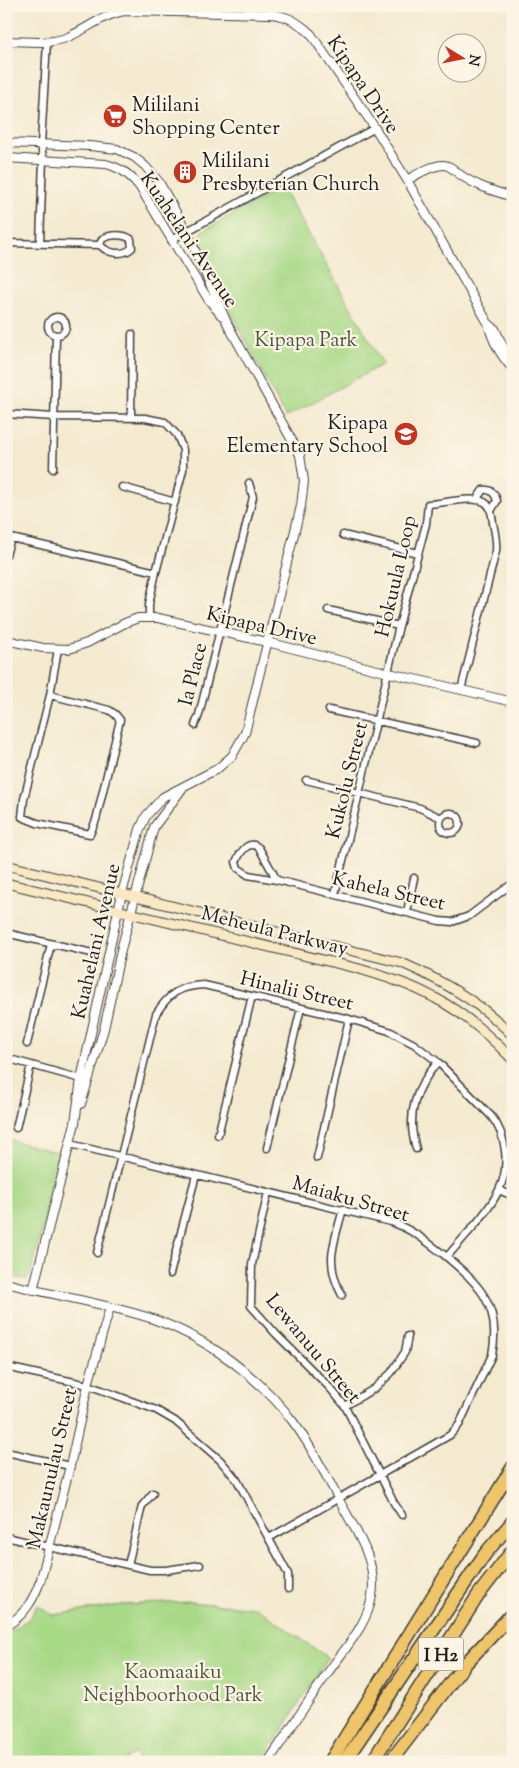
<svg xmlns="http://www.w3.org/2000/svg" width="519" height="1768" font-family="'Sorts Mill Goudy',serif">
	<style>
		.green { fill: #a8d987; stroke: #627a52 }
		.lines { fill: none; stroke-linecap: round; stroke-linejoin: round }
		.minor-casing { stroke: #3c3b37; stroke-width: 9 }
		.tertiary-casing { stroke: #3c3b37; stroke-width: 10 }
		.secondary-casing { stroke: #3c3b37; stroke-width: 11 }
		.motorway-casing { stroke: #3c3b37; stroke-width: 15 }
		.minor { stroke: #fff; stroke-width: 6 }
		.tertiary { stroke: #fff; stroke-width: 8 }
		.secondary { stroke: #f8e8c3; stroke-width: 9 }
		.motorway { stroke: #eec569; stroke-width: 12 }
		.labels { text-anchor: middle; stroke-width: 4.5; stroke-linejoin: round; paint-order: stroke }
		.shield { fill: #fcf5e5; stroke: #5f5d58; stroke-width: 1 }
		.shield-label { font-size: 19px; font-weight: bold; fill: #1c1c1c }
		.street-label { font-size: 20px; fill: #1c1c1c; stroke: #fcf5e5 }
		.poi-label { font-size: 20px; fill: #1c1c1c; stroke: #fcf5e5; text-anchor: start }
		.park-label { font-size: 20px; fill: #46553c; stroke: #fcf5e5 }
	</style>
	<rect width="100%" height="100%" fill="#fcf5e5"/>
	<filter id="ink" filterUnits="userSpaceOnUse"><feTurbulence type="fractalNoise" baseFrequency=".02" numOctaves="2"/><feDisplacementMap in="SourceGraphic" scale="10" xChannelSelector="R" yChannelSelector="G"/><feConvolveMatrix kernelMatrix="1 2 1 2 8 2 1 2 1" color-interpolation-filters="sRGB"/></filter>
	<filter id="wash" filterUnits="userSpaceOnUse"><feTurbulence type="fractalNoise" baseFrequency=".0096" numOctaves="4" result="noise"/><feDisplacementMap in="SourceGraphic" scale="20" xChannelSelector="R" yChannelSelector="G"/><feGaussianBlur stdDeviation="1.12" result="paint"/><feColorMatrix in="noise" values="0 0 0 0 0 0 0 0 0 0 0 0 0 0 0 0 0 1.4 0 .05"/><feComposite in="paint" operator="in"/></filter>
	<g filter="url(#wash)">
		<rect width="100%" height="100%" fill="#f4ead0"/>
		<path class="green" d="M 282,187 L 383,364 L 286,417 L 222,296 L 199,241 L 201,232 Z
			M 6,1139 L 60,1153 L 31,1274 L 27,1279 L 6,1276 Z
			M 189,1602 L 257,1608 L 328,1658 L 262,1762 L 139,1762 L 135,1753 L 122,1762 L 6,1762 L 6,1634 L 29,1619 L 37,1605 L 53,1615 L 122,1605 Z"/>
	</g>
	<g filter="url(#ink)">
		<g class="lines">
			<g class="minor-casing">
				<path id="minor" d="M 511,6 L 513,8
					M 171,240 L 375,128
					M 6,243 L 100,245 C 108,254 123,256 132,248 L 131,239 C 123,234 111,234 102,239 L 100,245
					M 40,243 L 43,159 L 41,144 L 47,42
					M48 326a9 9 0 1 1 18 0a9 9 0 1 1-18 0Z
					M 6,414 L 54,417 L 145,418 L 165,422 L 177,435 L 183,450 L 183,470 L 156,572 L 149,604 L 149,617
					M 131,417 L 132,334
					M 53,469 L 56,336
					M 122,487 L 175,502
					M 476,500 L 483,490 C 491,489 495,493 497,501 L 491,511
					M 343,535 L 418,553
					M 6,555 L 11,538 L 156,572
					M 328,610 L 399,626
					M 50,695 L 109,710 L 115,714 L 120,720 L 96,820 L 90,834 L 37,823 L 22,817 L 24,799 Z
					M 50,695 L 58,649
					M 329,710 L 477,743
					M 195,725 L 199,715 L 253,497 L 249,483
					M 306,780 L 420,808 L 441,818
					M440 823a10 10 0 1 1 20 0a10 10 0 1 1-20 0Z
					M 277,880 L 259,848 C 249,839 240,852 236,862 L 238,868 L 248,875 L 277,880 L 439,921 L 452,922 L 469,916 L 513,883
					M 335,894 L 399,626 L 426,524 L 428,504 C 442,504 477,494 487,504 C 492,509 492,517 493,523 C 495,533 497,541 496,551 L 461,690
					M 407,912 L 414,878
					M 6,933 L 92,953
					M 27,1044 L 51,944
					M 6,1058 L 85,1080
					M 16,1128 L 31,1065
					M 218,1135 L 252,996
					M 70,1144 L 391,1222 C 411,1229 426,1241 443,1254 C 479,1284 502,1305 492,1355 L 459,1425 L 450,1435 L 269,1538
					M 267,1148 L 301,1008
					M 416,1149 C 406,1115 415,1088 438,1062
					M 317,1158 L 349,1019
					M 499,1190 L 513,1196
					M 268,1192 L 252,1264 L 251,1306 L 276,1334 L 330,1388 L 345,1406 L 394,1503 L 402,1515
					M 97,1253 L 156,1014 C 169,993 180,986 204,985 L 349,1019 L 389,1031 L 414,1044 L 438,1062 L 491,1116 C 507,1135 510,1167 499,1190 C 487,1215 464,1236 447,1257
					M 170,1274 L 196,1175
					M 342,1295 C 324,1262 334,1244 343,1209
					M 6,1367 L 88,1385 L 156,1410 L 175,1421 L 220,1460 L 237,1480 L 288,1574 L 288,1589
					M 345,1406 L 375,1388 L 391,1373 L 405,1352 L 408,1336
					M 6,1452 L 70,1466
					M 6,1537 L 150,1570 L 166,1570 L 200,1565
					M 128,1565 L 142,1506 L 153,1493"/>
			</g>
			<g class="tertiary-casing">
				<path id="tertiary" d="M 6,41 C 27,41 49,45 68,37 C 87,29 104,14 125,11 L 269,14 C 287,15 298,22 311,34 L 375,128 L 407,180 L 488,323 C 492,340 501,356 513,369
					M 6,143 L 90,146 L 117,149 L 134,157 L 145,166 L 159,182 L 187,232 L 228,325 L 300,455 L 304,481 L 301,506 L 245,733 L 232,756 L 217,769 L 163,797 L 146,816 L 140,829 L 122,893 L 81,1079 L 75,1123 L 33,1290
					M 6,158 L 106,164 C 121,168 129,174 139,186 L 208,299 L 221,315
					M 407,180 C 417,175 431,165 443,165 C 450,165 454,170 459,174 C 476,186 493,191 513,197
					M 488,323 L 495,329 L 512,366
					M 6,640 L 43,648 L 69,649 L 87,643 L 125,623 L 138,618 L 158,618 L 267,642 L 389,673 L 513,702
					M 81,1104 L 104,1029 L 122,946 L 154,827 L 182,789
					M 6,1283 C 55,1296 105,1303 153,1319 C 206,1337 261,1378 294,1423 C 312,1447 324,1472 338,1498 C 354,1529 378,1559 372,1596 C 367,1626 344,1649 327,1674 C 307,1703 288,1732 268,1762
					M 6,1626 C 25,1615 34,1599 41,1579 L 70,1466 L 88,1385 L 110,1307"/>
			</g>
			<g class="secondary-casing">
				<path id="secondary" d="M 6,865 L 402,963 C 443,981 482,1003 513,1036
					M 6,883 L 356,968 C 383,976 410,984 435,998 C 464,1013 490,1036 513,1060"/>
			</g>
			<g class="motorway-casing">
				<path id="motorway" d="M 330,1762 L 513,1467
					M 344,1762 L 485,1554 L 513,1521
					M 372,1762 L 479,1594 L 513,1550
					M 390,1762 L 465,1664 L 513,1613"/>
			</g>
			<use href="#minor" class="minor"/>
			<use href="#tertiary" class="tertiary"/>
			<use href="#secondary" class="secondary"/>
			<use href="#motorway" class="motorway"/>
		</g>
	</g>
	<defs>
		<g id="supermarket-disc" transform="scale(1.25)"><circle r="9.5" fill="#c8321e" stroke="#fcf5e5"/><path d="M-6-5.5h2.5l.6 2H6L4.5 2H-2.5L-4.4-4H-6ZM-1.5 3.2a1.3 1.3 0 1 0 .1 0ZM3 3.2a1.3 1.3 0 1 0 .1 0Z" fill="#fff"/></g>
		<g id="building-disc" transform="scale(1.25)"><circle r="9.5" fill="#c8321e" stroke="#fcf5e5"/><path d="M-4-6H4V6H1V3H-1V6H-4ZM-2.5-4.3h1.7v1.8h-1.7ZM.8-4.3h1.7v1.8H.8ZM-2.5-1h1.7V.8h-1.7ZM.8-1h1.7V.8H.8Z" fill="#fff"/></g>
		<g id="school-disc" transform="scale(1.25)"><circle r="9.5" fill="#c8321e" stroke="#fcf5e5"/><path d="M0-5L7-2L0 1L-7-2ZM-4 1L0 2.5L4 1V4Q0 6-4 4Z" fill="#fff"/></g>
	</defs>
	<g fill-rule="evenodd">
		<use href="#supermarket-disc" x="115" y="116"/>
		<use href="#building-disc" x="185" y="172"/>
		<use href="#school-disc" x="406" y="434"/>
	</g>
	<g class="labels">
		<rect class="shield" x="418.5" y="1637.5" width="45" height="33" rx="4"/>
		<g class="shield-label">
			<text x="441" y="1661">I H2</text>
		</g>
		<g class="street-label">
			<text transform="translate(364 84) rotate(56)" y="7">Kipapa Drive</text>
			<text transform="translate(190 239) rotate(56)" y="7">Kuahelani Avenue</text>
			<text transform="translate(395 576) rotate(-77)" y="7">Hokuula Loop</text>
			<text transform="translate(262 625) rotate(13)" y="7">Kipapa Drive</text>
			<text transform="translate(192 674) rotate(-76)" y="7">Ia Place</text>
			<text transform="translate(346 780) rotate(-76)" y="7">Kukolu Street</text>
			<text transform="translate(389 890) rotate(13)" y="7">Kahela Street</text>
			<text transform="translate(275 930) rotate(14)" y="7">Meheula Parkway</text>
			<text transform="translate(95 941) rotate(-77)" y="7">Kuahelani Avenue</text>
			<text transform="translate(297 990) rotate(13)" y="7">Hinalii Street</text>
			<text transform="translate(351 1198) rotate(16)" y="7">Maiaku Street</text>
			<text transform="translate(314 1348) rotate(50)" y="7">Lewanuu Street</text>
			<text transform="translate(51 1468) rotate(-77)" y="7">Makaunulau Street</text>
		</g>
		<g class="poi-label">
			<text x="132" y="111">Mililani<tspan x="132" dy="23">Shopping Center</tspan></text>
			<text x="202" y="167">Mililani<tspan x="202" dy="23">Presbyterian Church</tspan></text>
			<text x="388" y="429" text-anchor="end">Kipapa<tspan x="388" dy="23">Elementary School</tspan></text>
		</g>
		<g class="park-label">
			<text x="306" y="346">Kipapa Park</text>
			<text x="173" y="1678">Kaomaaiku<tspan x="173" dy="23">Neighboorhood Park</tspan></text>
		</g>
	</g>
	<rect width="519" height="1768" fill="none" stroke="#fcf5e5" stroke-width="25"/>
	<g transform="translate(462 58) rotate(100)"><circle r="24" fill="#fcf5e5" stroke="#a29e95"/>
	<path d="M0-4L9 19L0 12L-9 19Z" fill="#c8321e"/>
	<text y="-8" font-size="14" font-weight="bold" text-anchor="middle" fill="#1c1c1c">N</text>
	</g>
</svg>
